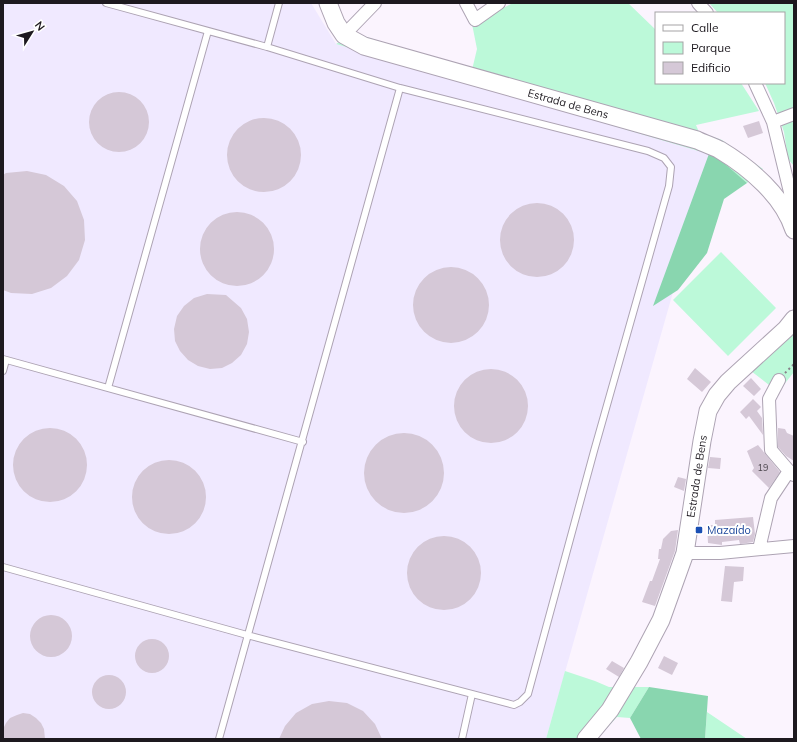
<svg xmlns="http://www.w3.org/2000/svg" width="797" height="742" font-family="Mulish,sans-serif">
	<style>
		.industrial { fill: #f0e9ff }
		.green { fill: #bcf9d9 }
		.forest { fill: #89d6af }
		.building { fill: #d5c8d7 }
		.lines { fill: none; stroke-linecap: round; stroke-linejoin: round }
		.lane-casing { stroke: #ada3b3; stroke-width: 8 }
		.street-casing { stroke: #ada3b3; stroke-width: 14 }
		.secondary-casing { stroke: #ada3b3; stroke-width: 19 }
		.path { stroke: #87828a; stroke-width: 2; stroke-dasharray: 2 3; stroke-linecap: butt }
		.lane { stroke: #fff; stroke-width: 6 }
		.street { stroke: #fff; stroke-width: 12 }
		.secondary { stroke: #fff; stroke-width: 17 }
		.transit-dot { fill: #1a4fb4; stroke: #fff; stroke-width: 1.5 }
		.labels { text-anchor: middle; stroke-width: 4; stroke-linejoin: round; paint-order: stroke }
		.number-label { font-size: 9px; fill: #4b454d }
		.street-label { font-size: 11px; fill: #1d191f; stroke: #fff }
		.transit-label { font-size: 11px; fill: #164399; stroke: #fff; text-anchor: start }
	</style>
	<rect width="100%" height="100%" fill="#fbf4fe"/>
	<path class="industrial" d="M 3,3 L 311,3 L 336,44 L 712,155 L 546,739 L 3,739 Z"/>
	<path class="green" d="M 513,3 L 628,3 L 656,30 L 656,83 L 741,83 L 759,111 L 696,125 L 699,132 L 722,140 L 763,169 L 747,183 L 712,155 L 336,44 L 354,33 L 472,70 L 477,49 L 472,24 Z
		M 709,3 L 794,3 L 794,166 L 788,159 L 784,132 L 774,103 L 765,83 L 784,83 L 784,13 L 718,13 Z
		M 721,252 L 776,308 L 728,356 L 673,300 Z
		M 794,332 L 794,372 L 778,392 L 751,371 Z
		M 565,671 L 595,681 L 609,687 L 649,687 L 630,718 L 617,717 L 597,739 L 546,739 Z
		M 707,712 L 747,739 L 705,739 Z"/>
	<path class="forest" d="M 710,151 L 747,183 L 724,199 L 707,253 L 678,290 L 653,306 Z
		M 649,687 L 708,696 L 705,739 L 641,739 L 630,718 Z"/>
	<path class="building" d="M89 122a30 30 0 1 1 60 0a30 30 0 1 1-60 0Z
		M227 155a37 37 0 1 1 74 0a37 37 0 1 1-74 0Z
		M 759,121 L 763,133 L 748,138 L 743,126 Z
		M 27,171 L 46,175 L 64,186 L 77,201 L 84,220 L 85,240 L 79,260 L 67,276 L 51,288 L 32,294 L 11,293 L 3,290 L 3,175 L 6,173 Z
		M500 240a37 37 0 1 1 74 0a37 37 0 1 1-74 0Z
		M200 249a37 37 0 1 1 74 0a37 37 0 1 1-74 0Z
		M413 305a38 38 0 1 1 76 0a38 38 0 1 1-76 0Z
		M 207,294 L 226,295 L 241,308 L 247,319 L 249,332 L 247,344 L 241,355 L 232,363 L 222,368 L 210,369 L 198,366 L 188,360 L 180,351 L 175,341 L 174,329 L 177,316 L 184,306 L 194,298 Z
		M 695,368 L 711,382 L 702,392 L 687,379 Z
		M454 406a37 37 0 1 1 74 0a37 37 0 1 1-74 0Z
		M 751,378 L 761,389 L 754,396 L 743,386 Z
		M 753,399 L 761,407 L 757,411 L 762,418 L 763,435 L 749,416 L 746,419 L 740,412 Z
		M13 465a37 37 0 1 1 74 0a37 37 0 1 1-74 0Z
		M 778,428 L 785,429 L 787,433 L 794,436 L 794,461 L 786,456 L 778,447 Z
		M364 473a40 40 0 1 1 80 0a40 40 0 1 1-80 0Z
		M 758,445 L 780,472 L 769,488 L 752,471 L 754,468 L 747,451 Z
		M 710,457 L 721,458 L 720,469 L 708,468 Z
		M132 497a37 37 0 1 1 74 0a37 37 0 1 1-74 0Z
		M 678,477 L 686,479 L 684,491 L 674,487 Z
		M 753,517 L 755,534 L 753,542 L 740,544 L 739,540 L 722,542 L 722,545 L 708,543 L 707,525 L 715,525 L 715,520 Z
		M 678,530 L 675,551 L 655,606 L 642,602 L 650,581 L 652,581 L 660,559 L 658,559 L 659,549 L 661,549 L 663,539 L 671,531 Z
		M407 573a37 37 0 1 1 74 0a37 37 0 1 1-74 0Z
		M 725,566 L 744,567 L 743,581 L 734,582 L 732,602 L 721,601 Z
		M30 636a21 21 0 1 1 42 0a21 21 0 1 1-42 0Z
		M135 656a17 17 0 1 1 34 0a17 17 0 1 1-34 0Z
		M 664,656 L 678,663 L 672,675 L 658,668 Z
		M 612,661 L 624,668 L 619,677 L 606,669 Z
		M92 692a17 17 0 1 1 34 0a17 17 0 1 1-34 0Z
		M 329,701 L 347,703 L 363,711 L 375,724 L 382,739 L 279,739 L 285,726 L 296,713 L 312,704 Z
		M 23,713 L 30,714 L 36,718 L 41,723 L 44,729 L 45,739 L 3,739 L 3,729 L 6,723 L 10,718 L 17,715 Z"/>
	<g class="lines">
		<g class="lane-casing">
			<path id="lane" d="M 267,47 L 279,3
				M 3,359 L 303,442
				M 3,371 L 6,360
				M 108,388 L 208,31
				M 3,567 L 247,635 L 514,705 L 520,702 L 528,694 L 594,451 L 669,186 L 671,167 L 664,158 L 648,151 L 400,88 L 267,47 L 106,3
				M 219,739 L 400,88
				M 462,739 L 472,694"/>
		</g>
		<g class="street-casing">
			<path id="street" d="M 466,3 L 475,20 L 499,3
				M 698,3 L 707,13
				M 344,35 L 375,3
				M 755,83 L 773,122 L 790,192 L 791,218
				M 773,122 L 794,114
				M 779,380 L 769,399 L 771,450 L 789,471 L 794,475
				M 759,549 L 771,498 L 789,471
				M 685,553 L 720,553 L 794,546"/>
		</g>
		<g class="secondary-casing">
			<g id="secondary">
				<path id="s1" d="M 328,3 L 336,23 L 344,35 L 364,46 L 697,140 C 705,144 713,146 720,150 C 750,168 783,196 794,230"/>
				<path id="s2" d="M 586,739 L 610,710 L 639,662 L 661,620 L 685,553 L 702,441 L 708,411 L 717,395 L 728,382 L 786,329 L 794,319"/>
			</g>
		</g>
		<path class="path" d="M 785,373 L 794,364"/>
		<use href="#lane" class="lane"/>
		<use href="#street" class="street"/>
		<use href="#secondary" class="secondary"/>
	</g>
	<rect class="transit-dot" x="695" y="526" width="8" height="8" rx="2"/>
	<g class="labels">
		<g class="number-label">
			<text x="763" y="471">19</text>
		</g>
		<g class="street-label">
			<text dy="4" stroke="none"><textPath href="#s1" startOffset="271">Estrada de Bens</textPath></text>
			<text dy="4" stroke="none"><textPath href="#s2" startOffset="290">Estrada de Bens</textPath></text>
		</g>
		<g class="transit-label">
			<text x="707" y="534">Mazaído</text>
		</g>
	</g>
	<rect width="797" height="742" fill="none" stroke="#1d191f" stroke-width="8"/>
	<rect x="655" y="12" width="130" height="72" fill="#ffffff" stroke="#a5a3a5"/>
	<rect x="663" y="25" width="20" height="6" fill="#ffffff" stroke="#a5a3a5"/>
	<text x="691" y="32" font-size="12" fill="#1d191f">Calle</text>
	<rect x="663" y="42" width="20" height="12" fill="#bcf9d9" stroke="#a5a3a5"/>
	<text x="691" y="52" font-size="12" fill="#1d191f">Parque</text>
	<rect x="663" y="62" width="20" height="12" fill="#d5c8d7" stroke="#a5a3a5"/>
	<text x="691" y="72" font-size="12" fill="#1d191f">Edificio</text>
	<g transform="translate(32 32) rotate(53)" stroke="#ffffff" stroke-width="3" paint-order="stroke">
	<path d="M0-3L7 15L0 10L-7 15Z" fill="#1d191f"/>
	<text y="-6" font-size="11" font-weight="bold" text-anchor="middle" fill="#1d191f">N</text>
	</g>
</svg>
